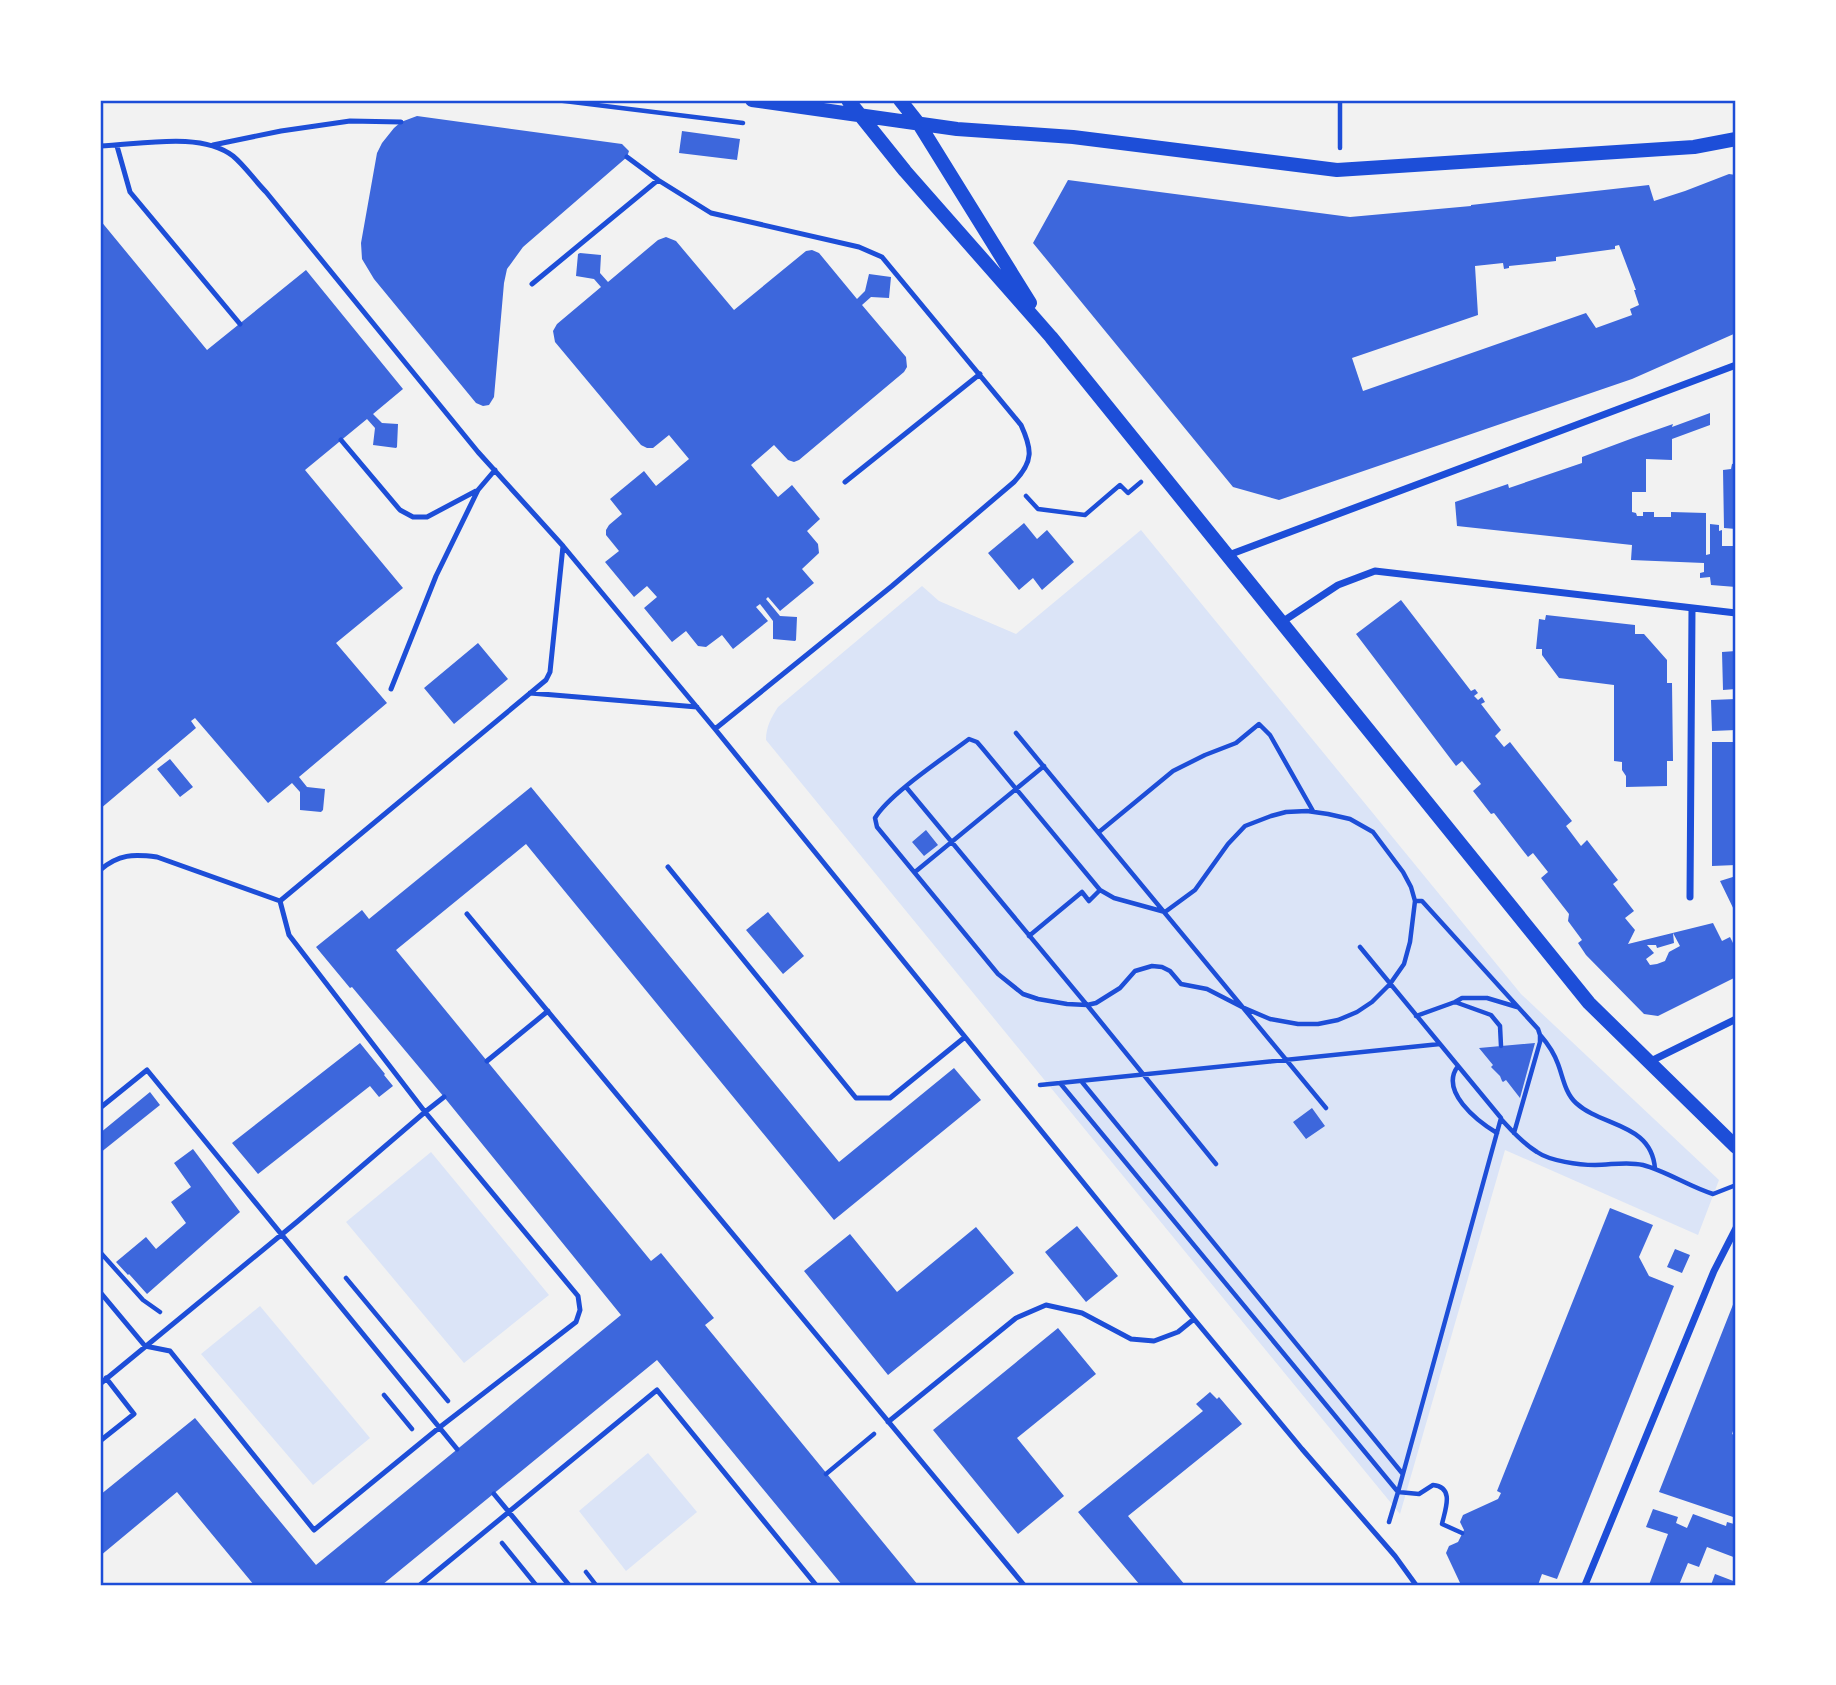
<svg xmlns="http://www.w3.org/2000/svg" width="1836" height="1685" font-family="Rubik,sans-serif">
	<style>
		.green { fill: #dbe4f7 }
		.building { fill: #3d67dc; fill-rule: evenodd }
		.lines { fill: none; stroke-linecap: round; stroke-linejoin: round }
		.path { stroke: #1d4ed8; stroke-width: 4.5 }
		.service { stroke: #1d4ed8; stroke-width: 5 }
		.minor { stroke: #1d4ed8; stroke-width: 7 }
		.secondary { stroke: #1d4ed8; stroke-width: 14 }
		.neatline { fill: none; stroke: #1d4ed8; stroke-width: 2.5 }
	</style>
	<rect width="100%" height="100%" fill="#f2f2f2"/>
	<path class="green" d="M 1141,530 L 1521,994 L 1719,1180 L 1698,1235 L 1505,1150 L 1400,1514 L 766,740 C 766,727 771,718 778,707 L 922,586 L 939,601 L 1016,634 Z
		M 431,1152 L 549,1295 L 464,1363 L 346,1222 Z
		M 260,1306 L 370,1438 L 313,1485 L 201,1354 Z
		M 648,1453 L 697,1512 L 626,1571 L 579,1511 Z"/>
	<path class="building" d="M 417,116 L 622,144 L 629,151 L 627,157 L 523,247 L 507,269 L 504,283 L 494,397 L 489,405 L 483,406 L 476,403 L 374,279 L 362,259 L 361,243 L 377,153 L 382,143 L 394,128 L 401,122 Z
		M 682,131 L 740,139 L 737,160 L 679,153 Z
		M 1729,174 L 1736,175 L 1736,333 L 1632,379 L 1279,500 L 1233,487 L 1033,243 L 1068,180 L 1350,217 L 1471,206 L 1471,205 L 1649,185 L 1654,201 L 1685,191 ZM 1619,245 L 1636,290 L 1634,290 L 1639,305 L 1630,309 L 1632,315 L 1596,328 L 1586,313 L 1363,391 L 1352,358 L 1478,315 L 1475,266 L 1503,263 L 1504,269 L 1509,268 L 1509,266 L 1556,261 L 1556,257 L 1615,249 L 1615,246 Z
		M 100,220 L 207,350 L 306,270 L 403,389 L 373,414 L 382,423 L 398,424 L 397,447 L 396,448 L 373,445 L 375,428 L 367,419 L 305,470 L 403,588 L 336,643 L 387,703 L 299,777 L 307,787 L 325,789 L 323,810 L 321,812 L 300,810 L 300,792 L 292,783 L 268,803 L 195,718 L 191,721 L 196,728 L 100,809 Z
		M 666,237 L 676,241 L 734,310 L 806,251 L 812,250 L 819,253 L 857,299 L 865,291 L 869,274 L 891,277 L 889,298 L 871,297 L 862,305 L 906,357 L 907,367 L 904,372 L 799,460 L 794,462 L 788,460 L 774,445 L 751,465 L 778,497 L 792,485 L 820,519 L 807,531 L 818,544 L 819,553 L 802,569 L 814,583 L 780,611 L 768,597 L 766,599 L 780,616 L 797,617 L 796,640 L 795,641 L 773,639 L 773,621 L 760,604 L 756,607 L 768,621 L 733,649 L 722,635 L 706,647 L 698,646 L 686,631 L 672,642 L 644,608 L 657,597 L 647,586 L 634,597 L 605,562 L 619,551 L 606,535 L 606,530 L 609,525 L 622,514 L 610,499 L 644,471 L 656,486 L 689,459 L 669,435 L 653,448 L 647,448 L 641,445 L 555,342 L 553,331 L 557,324 L 601,287 L 594,279 L 576,276 L 578,254 L 580,253 L 601,255 L 600,273 L 608,282 L 658,240 Z
		M 1710,413 L 1710,425 L 1672,439 L 1672,460 L 1646,459 L 1646,492 L 1632,492 L 1632,512 L 1636,513 L 1637,516 L 1643,516 L 1643,512 L 1654,512 L 1654,517 L 1671,517 L 1671,512 L 1706,513 L 1706,555 L 1710,554 L 1710,524 L 1719,525 L 1719,531 L 1722,530 L 1722,546 L 1736,546 L 1736,587 L 1711,585 L 1710,577 L 1700,578 L 1700,573 L 1704,572 L 1704,563 L 1631,560 L 1632,545 L 1457,526 L 1455,502 L 1508,484 L 1509,488 L 1582,463 L 1582,457 L 1633,438 L 1673,424 L 1672,427 Z
		M 1736,463 L 1736,529 L 1724,528 L 1723,470 L 1731,469 L 1732,464 Z
		M 1024,523 L 1037,539 L 1047,530 L 1074,562 L 1042,590 L 1033,578 L 1019,590 L 988,553 Z
		M 1401,600 L 1471,691 L 1475,689 L 1478,693 L 1474,696 L 1478,700 L 1482,697 L 1485,702 L 1481,704 L 1501,730 L 1495,736 L 1504,747 L 1510,742 L 1572,821 L 1566,826 L 1581,846 L 1587,840 L 1618,880 L 1613,884 L 1634,911 L 1625,918 L 1635,930 L 1628,944 L 1713,923 L 1722,941 L 1730,937 L 1734,945 L 1736,944 L 1736,977 L 1658,1016 L 1644,1014 L 1586,955 L 1578,943 L 1582,940 L 1568,921 L 1569,914 L 1541,878 L 1548,872 L 1533,853 L 1528,857 L 1494,813 L 1491,814 L 1473,791 L 1481,784 L 1462,761 L 1456,766 L 1356,634 ZM 1673,933 L 1680,946 L 1669,952 L 1665,961 L 1657,964 L 1650,965 L 1646,959 L 1654,953 L 1647,945 L 1656,945 L 1657,948 L 1674,943 Z
		M 1546,615 L 1635,625 L 1635,634 L 1644,634 L 1667,660 L 1667,683 L 1672,683 L 1673,761 L 1667,761 L 1667,786 L 1626,787 L 1626,776 L 1622,770 L 1622,762 L 1614,761 L 1614,685 L 1559,678 L 1542,655 L 1542,649 L 1536,649 L 1539,619 L 1545,620 Z
		M 478,643 L 508,679 L 454,724 L 424,688 Z
		M 1736,651 L 1736,689 L 1723,690 L 1722,652 Z
		M 1736,699 L 1736,730 L 1712,731 L 1711,700 Z
		M 1712,742 L 1736,742 L 1736,865 L 1712,866 Z
		M 170,759 L 193,787 L 180,797 L 157,769 Z
		M 531,787 L 839,1162 L 954,1068 L 981,1100 L 834,1220 L 526,844 L 396,950 L 651,1261 L 661,1253 L 714,1318 L 705,1325 L 918,1585 L 842,1585 L 657,1360 L 382,1585 L 254,1585 L 177,1492 L 100,1556 L 100,1495 L 195,1418 L 316,1565 L 621,1315 L 444,1097 L 352,987 L 350,988 L 316,947 L 362,910 L 369,919 Z
		M 926,830 L 938,845 L 924,856 L 912,842 Z
		M 1736,876 L 1736,914 L 1720,881 Z
		M 768,912 L 804,956 L 783,974 L 746,930 Z
		M 360,1043 L 385,1074 L 384,1075 L 393,1086 L 379,1097 L 370,1086 L 258,1174 L 232,1143 Z
		M 1535,1043 L 1520,1098 L 1506,1080 L 1503,1082 L 1502,1081 L 1500,1076 L 1491,1067 L 1493,1065 L 1479,1048 Z
		M 150,1092 L 160,1105 L 100,1153 L 100,1133 Z
		M 1312,1108 L 1325,1126 L 1306,1139 L 1293,1122 Z
		M 193,1149 L 240,1212 L 147,1294 L 129,1274 L 128,1275 L 116,1262 L 146,1237 L 156,1249 L 186,1223 L 171,1202 L 191,1187 L 174,1163 Z
		M 1610,1208 L 1653,1225 L 1639,1257 L 1649,1276 L 1674,1286 L 1557,1579 L 1542,1574 L 1538,1585 L 1461,1585 L 1446,1553 L 1449,1546 L 1458,1542 L 1464,1530 L 1460,1522 L 1463,1515 L 1498,1499 L 1501,1493 L 1497,1491 Z
		M 1077,1226 L 1118,1276 L 1086,1302 L 1045,1252 Z
		M 976,1227 L 1014,1273 L 888,1375 L 804,1271 L 850,1234 L 897,1292 Z
		M 1675,1249 L 1690,1255 L 1682,1273 L 1667,1267 Z
		M 1736,1297 L 1736,1422 L 1732,1434 L 1736,1436 L 1736,1518 L 1659,1492 Z
		M 1058,1328 L 1096,1374 L 1017,1438 L 1064,1496 L 1018,1534 L 933,1430 Z
		M 1210,1392 L 1217,1399 L 1219,1397 L 1242,1424 L 1128,1516 L 1185,1585 L 1140,1585 L 1078,1512 L 1203,1411 L 1196,1404 Z
		M 1653,1509 L 1678,1517 L 1676,1523 L 1687,1528 L 1693,1514 L 1726,1526 L 1727,1522 L 1734,1524 L 1736,1520 L 1736,1558 L 1707,1547 L 1699,1567 L 1688,1563 L 1679,1585 L 1649,1585 L 1668,1534 L 1646,1527 Z
		M 1715,1574 L 1736,1582 L 1735,1585 L 1711,1585 Z"/>
	<g class="lines">
		<path class="path" d="M 556,100 L 743,123
			M 1340,148 L 1340,100
			M 1026,496 L 1038,509 L 1085,515 L 1120,485 L 1128,493 L 1141,482
			M 1016,733 L 1326,1108
			M 969,739 L 977,742 L 983,749 L 1100,890 L 1114,898 L 1165,912 L 1195,890 L 1228,844 L 1245,826 L 1271,816 L 1286,812 L 1307,811 L 1328,814 L 1350,819 L 1373,832 L 1403,872 L 1411,887 L 1415,901 L 1410,942 L 1404,964 L 1390,984 L 1372,1002 L 1357,1012 L 1338,1020 L 1318,1024 L 1298,1024 L 1270,1019 L 1242,1007 L 1207,989 L 1181,984 L 1170,971 L 1162,967 L 1152,966 L 1135,971 L 1120,988 L 1096,1003 L 1087,1005 L 1067,1004 L 1038,999 L 1023,994 L 998,974 L 877,827 L 875,818 C 889,794 944,758 969,739 Z
			M 906,787 L 1087,1005 L 1216,1164
			M 1099,832 L 1173,771 L 1205,755 L 1236,743 L 1259,724 L 1270,735 L 1313,811
			M 915,872 L 1044,766
			M 1415,901 L 1422,901 L 1538,1029 L 1540,1035 L 1540,1042 L 1514,1133
			M 1029,936 L 1082,892 L 1089,901 L 1100,890
			M 1360,947 L 1440,1044
			M 1455,1002 L 1491,1015 L 1500,1026 L 1501,1046
			M 1416,1016 L 1455,1002 L 1462,998 L 1487,998 L 1517,1007
			M 1541,1036 C 1548,1044 1554,1053 1558,1064 C 1563,1077 1565,1093 1576,1103 C 1602,1127 1652,1123 1655,1169
			M 1440,1044 L 1501,1118 L 1398,1492 L 1060,1083 Z
			M 1458,1066 C 1439,1091 1477,1121 1497,1133
			M 1082,1082 L 1402,1473
			M 1040,1085 L 1060,1083
			M 1501,1119 C 1512,1131 1523,1143 1537,1152 C 1550,1161 1579,1165 1595,1165 C 1611,1165 1627,1161 1643,1165 C 1666,1171 1690,1187 1713,1194 L 1736,1185
			M 100,1252 L 143,1300 L 160,1312
			M 346,1278 L 448,1401
			M 384,1395 L 412,1429
			M 826,1474 L 874,1434
			M 1389,1522 L 1398,1492 L 1419,1494 L 1433,1485 C 1455,1487 1445,1510 1442,1524 L 1462,1533
			M 502,1543 L 536,1585
			M 586,1572 L 596,1585"/>
		<path class="service" d="M 213,145 L 281,131 L 350,121 L 401,122
			M 100,146 C 139,145 200,131 233,156 C 245,166 255,181 266,192 L 478,452 L 563,546 L 715,729 L 1194,1319 L 1302,1449 L 1395,1556 L 1416,1585
			M 117,146 L 130,192 L 240,324
			M 627,157 L 658,180 L 711,213 L 859,247 L 882,257 L 1021,425 C 1032,449 1034,461 1014,482 L 892,586 L 715,729
			M 532,284 L 658,180
			M 341,440 L 400,510 L 413,517 L 427,517 L 476,491
			M 845,482 L 980,374
			M 391,689 L 436,576 L 478,490 L 495,470
			M 530,693 L 697,707
			M 668,867 L 856,1098 L 890,1098 L 965,1037
			M 100,870 C 119,854 133,854 157,857 L 280,901
			M 467,914 L 1024,1585
			M 487,1061 L 548,1011
			M 100,1108 L 147,1070 L 457,1449
			M 100,1292 L 145,1346 L 170,1351 L 314,1530 L 440,1427 L 576,1322 L 580,1310 L 578,1296 L 425,1112 L 444,1097
			M 100,1384 L 298,1221 L 425,1112 L 289,935 L 280,901 L 546,680 L 550,672 L 563,546
			M 888,1422 L 1016,1318 L 1046,1305 L 1082,1313 L 1131,1339 L 1154,1341 L 1178,1332 L 1194,1319
			M 100,1441 L 134,1414 L 106,1378
			M 494,1494 L 569,1585
			M 420,1585 L 657,1390 L 816,1585"/>
		<path class="minor" d="M 1226,556 L 1736,365
			M 1282,622 L 1338,585 L 1375,571 L 1736,613
			M 1690,897 L 1692,609
			M 1649,1062 L 1736,1019
			M 1585,1585 L 1714,1271 L 1736,1228"/>
		<path class="secondary" d="M 752,100 L 957,129 L 1073,137 L 1337,170 L 1694,147 L 1736,139
			M 848,100 L 905,171 L 1051,337 L 1589,1003 L 1736,1147
			M 900,100 L 919,124 L 1030,303"/>
	</g>
	<rect width="1836" height="1685" fill="none" stroke="#ffffff" stroke-width="203"/>
	<rect x="102" y="102" width="1632" height="1482" class="neatline"/>
</svg>
